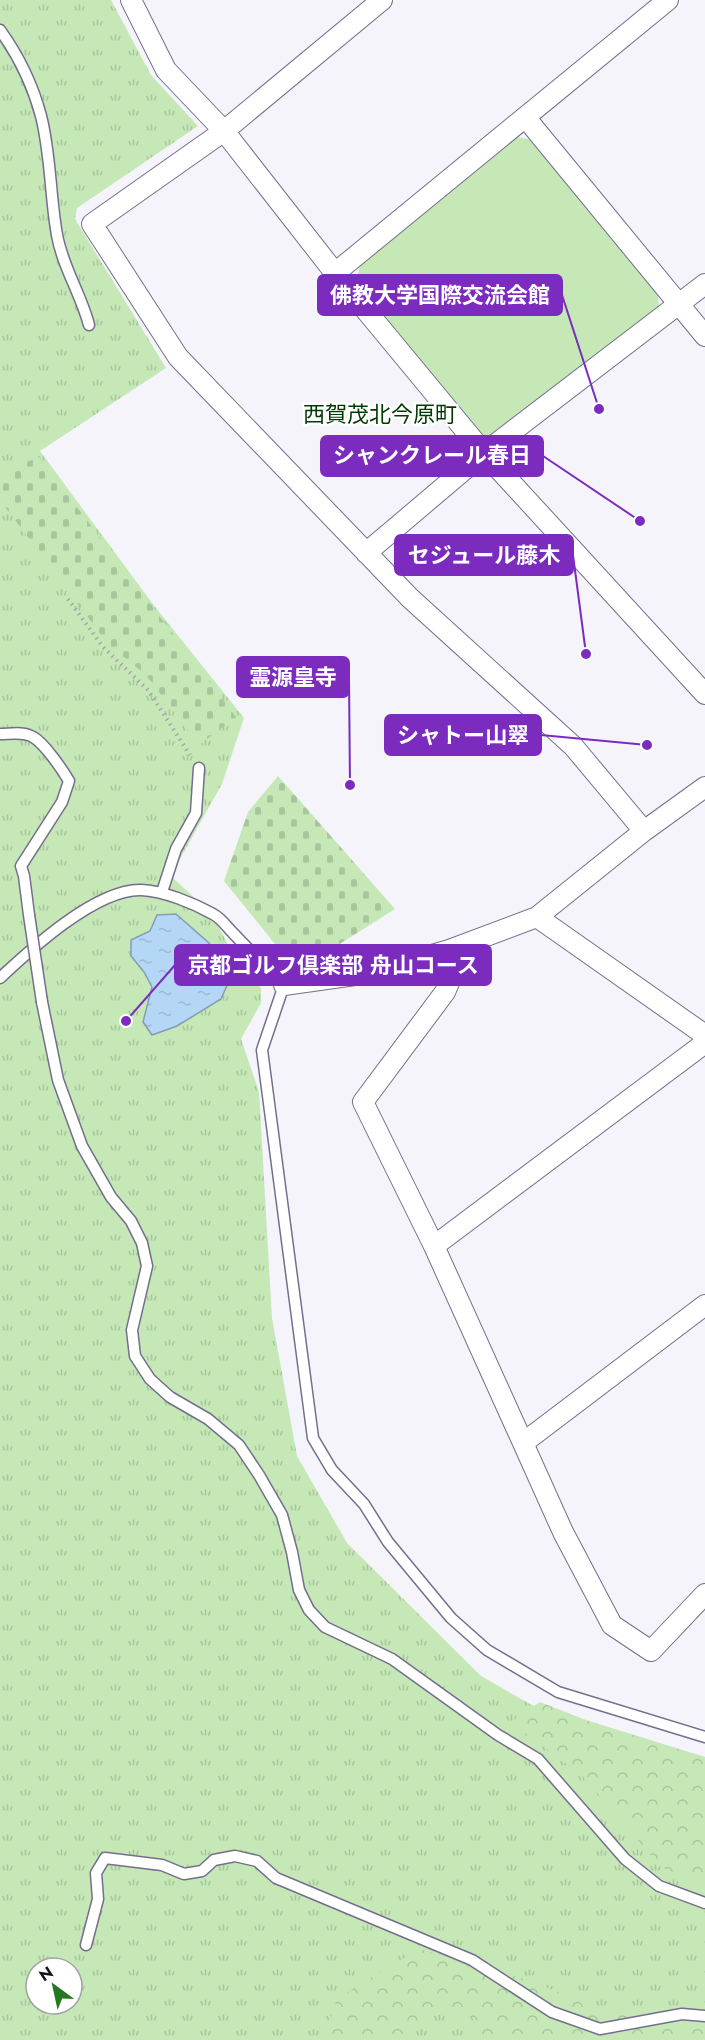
<svg xmlns="http://www.w3.org/2000/svg" width="705" height="2040" font-family="Jost,'Noto Sans JP',sans-serif">
	<style>
		.grass { fill: url(#grass-tufts); fill-rule: evenodd }
		.forest { fill: url(#forest-crowns) }
		.cemetery { fill: url(#cemetery-stones) }
		.park { fill: #c5e8b6 }
		.water { fill: url(#water-ripples); stroke: #859cb6; stroke-width: 1.5 }
		.lines { fill: none; stroke-linecap: round; stroke-linejoin: round }
		.lane-casing { stroke: #746e8d; stroke-width: 13 }
		.street-casing { stroke: #746e8d; stroke-width: 22 }
		.path { stroke: #a7a5ae; stroke-width: 4; stroke-dasharray: 1.5 4.5; stroke-linecap: butt }
		.lane { stroke: #fff; stroke-width: 10 }
		.street { stroke: #fff; stroke-width: 20 }
		.lane-bridge-casing { stroke: #746e8d; stroke-width: 13; stroke-linecap: butt }
		.lane-bridge { stroke: #fff; stroke-width: 10 }
		.labels { text-anchor: middle; stroke-width: 5; stroke-linejoin: round; paint-order: stroke }
		.neighbourhood-label { font-size: 22px; fill: #013902; stroke: #fff }
		.leader { fill: none; stroke: #7b2cbf; stroke-width: 2 }
		.callout-dot { fill: #7b2cbf; stroke: #fff; stroke-width: 2 }
		.callout { fill: #7b2cbf; stroke: #7b2cbf; stroke-width: 2 }
		.callout-label { font-size: 22px; text-anchor: middle; font-weight: bold; fill: #fff }
	</style>
	<defs>
		<pattern id="grass-tufts" width="24" height="20" patternUnits="userSpaceOnUse" patternTransform="scale(1.5)"><rect width="24" height="20" fill="#c5e8b6"/><path d="M3 7l-1-3M5 7V3M7 7l1-3M15 17l-1-3M17 17v-4M19 17l1-3" fill="none" stroke="#a8c69c"/></pattern>
		<pattern id="forest-crowns" width="20" height="18" patternUnits="userSpaceOnUse" patternTransform="scale(1.5)"><rect width="20" height="18" fill="#c5e8b6"/><path d="M2 6a3 3 0 1 1 6 0M12 15a3 3 0 1 1 6 0" fill="none" stroke="#a8c69c"/></pattern>
		<pattern id="cemetery-stones" width="16" height="16" patternUnits="userSpaceOnUse" patternTransform="scale(1.5)"><rect width="16" height="16" fill="#c5e8b6"/><path d="M2 7V4a2 2 0 0 1 4 0v3zM10 15v-3a2 2 0 0 1 4 0v3z" fill="#a8c69c"/></pattern>
		<pattern id="water-ripples" width="26" height="14" patternUnits="userSpaceOnUse" patternTransform="scale(1.5)"><rect width="26" height="14" fill="#b5d7f6"/><path d="M2 4q2-2 4 0t4 0M15 11q2-2 4 0t4 0" fill="none" stroke="#9bb8d2"/></pattern>
	</defs>
	<rect width="100%" height="100%" fill="#f5f4fb"/>
	<path class="grass" d="M 0,0 L 111,0 L 151,75 L 198,126 L 77,208 L 75,219 L 166,368 L 40,451 L 152,603 L 244,718 L 222,784 L 180,859 L 173,878 L 211,913 L 230,948 L 261,988 L 261,1003 L 241,1039 L 259,1092 L 272,1318 L 297,1456 L 347,1543 L 481,1676 L 616,1753 L 705,1786 L 705,2040 L 0,2040 ZM 36,1968 L 72,1968 L 72,2004 L 36,2004 Z"/>
	<path class="forest" d="M 540,1702 L 586,1720 L 705,1757 L 705,1885 L 661,1867 L 581,1774 L 510,1722 Z
		M 420,1949 L 531,1981 L 603,2011 L 705,2030 L 705,2040 L 484,2040 L 471,2014 L 422,2015 L 402,2040 L 325,2040 L 335,2003 L 356,1986 Z"/>
	<path class="cemetery" d="M 39,457 L 236,717 L 199,745 L 146,675 L 108,644 L 0,500 L 0,486 L 14,467 Z
		M 278,776 L 395,909 L 297,971 L 224,881 L 248,812 Z"/>
	<path class="park" d="M 517,137 L 533,140 L 658,294 L 659,309 L 498,435 L 480,435 L 356,285 L 360,264 Z"/>
	<path class="water" d="M 176,914 L 209,943 L 229,981 L 221,999 L 177,1026 L 152,1035 L 143,1022 L 152,987 L 144,972 L 131,956 L 131,940 L 150,931 L 157,915 Z"/>
	<g class="lines">
		<g class="lane-casing">
			<path id="lane" d="M 0,30 C 18,55 33,86 41,116 C 51,155 50,196 57,235 C 63,268 81,294 89,325
				M 0,734 C 10,734 24,731 33,737 C 44,743 62,769 69,781 L 62,802 L 21,866 L 24,876 L 29,915
				M 162,892 L 176,849 L 196,813 L 199,768
				M 0,978 C 31,949 96,889 141,890 C 164,891 193,903 213,914 C 221,918 227,927 233,933 C 250,951 267,968 284,985 L 262,1050 L 313,1438 L 332,1470 L 364,1504 L 388,1542 L 451,1618 L 487,1650 L 558,1692 L 705,1737
				M 42,1002 L 58,1080 L 82,1146 L 111,1197 L 131,1221 L 142,1243 L 147,1266 L 132,1330 L 135,1356 L 150,1379 L 170,1397 L 208,1419 L 239,1445 L 259,1475 L 282,1515 L 292,1552 L 299,1590 L 309,1610 L 325,1627 L 392,1659 L 498,1735 L 538,1759 L 625,1859 L 659,1886 L 705,1903
				M 86,1945 L 98,1899 L 96,1873 L 105,1858 L 162,1865 L 184,1874 L 202,1871 L 214,1860 L 235,1856 L 257,1861 L 276,1878 L 472,1960 L 552,2012 L 600,2029 L 682,2014 L 705,2016"/>
		</g>
		<g class="street-casing">
			<path id="street" d="M 131,0 L 166,70 L 224,131 L 382,0
				M 525,117 L 705,336
				M 335,273 L 668,0
				M 366,553 L 484,453 L 705,284
				M 644,831 L 573,746 L 410,598 L 178,357 L 92,224 L 224,131 L 335,273 L 484,453 L 705,694
				M 537,917 L 705,1035
				M 449,950 L 454,971 L 445,992 L 363,1102 L 434,1246 L 523,1443
				M 284,985 L 369,973 L 449,950 L 537,917 L 644,831 L 705,787
				M 434,1246 L 705,1043
				M 705,1305 L 523,1443 L 563,1532 L 612,1625 L 651,1651 L 705,1594"/>
		</g>
		<path class="path" d="M 68,599 L 103,647 L 148,690 L 190,755"/>
		<use href="#lane" class="lane"/>
		<use href="#street" class="street"/>
		<g class="lane-bridge-casing">
			<path id="lane-bridge" d="M 29,915 L 42,1002"/>
		</g>
		<use href="#lane-bridge" class="lane-bridge"/>
	</g>
	<g class="labels">
		<g class="neighbourhood-label">
			<text x="380" y="422">西賀茂北今原町</text>
		</g>
	</g>
	<path class="leader" d="M599 409L562 295M640 521L543 456M586 654L573 555M350 785L349 677M647 745L541 735M126 1021L175 965"/>
	<g class="callout-dot">
		<circle cx="599" cy="409" r="6"/>
		<circle cx="640" cy="521" r="6"/>
		<circle cx="586" cy="654" r="6"/>
		<circle cx="350" cy="785" r="6"/>
		<circle cx="647" cy="745" r="6"/>
		<circle cx="126" cy="1021" r="6"/>
	</g>
	<g class="callout">
		<rect x="318" y="275" width="244" height="40" rx="6"/>
		<rect x="321" y="436" width="222" height="40" rx="6"/>
		<rect x="395" y="535" width="178" height="40" rx="6"/>
		<rect x="237" y="657" width="112" height="40" rx="6"/>
		<rect x="385" y="715" width="156" height="40" rx="6"/>
		<rect x="175" y="945" width="316" height="40" rx="6"/>
	</g>
	<g class="callout-label">
		<text x="440" y="303">佛教大学国際交流会館</text>
		<text x="432" y="463">シャンクレール春日</text>
		<text x="484" y="563">セジュール藤木</text>
		<text x="293" y="685">霊源皇寺</text>
		<text x="463" y="743">シャトー山翠</text>
		<text x="333" y="973">京都ゴルフ倶楽部 舟山コース</text>
	</g>
	<g transform="translate(54 1986) rotate(327)"><circle r="28" fill="#ffffff" stroke="#a1a1a5" stroke-width="1.5"/>
	<path d="M0-4.5L10 22L0 15L-10 22Z" fill="#257822"/>
	<text y="-9" font-size="16" font-weight="bold" text-anchor="middle" fill="#15131f">N</text>
	</g>
</svg>
